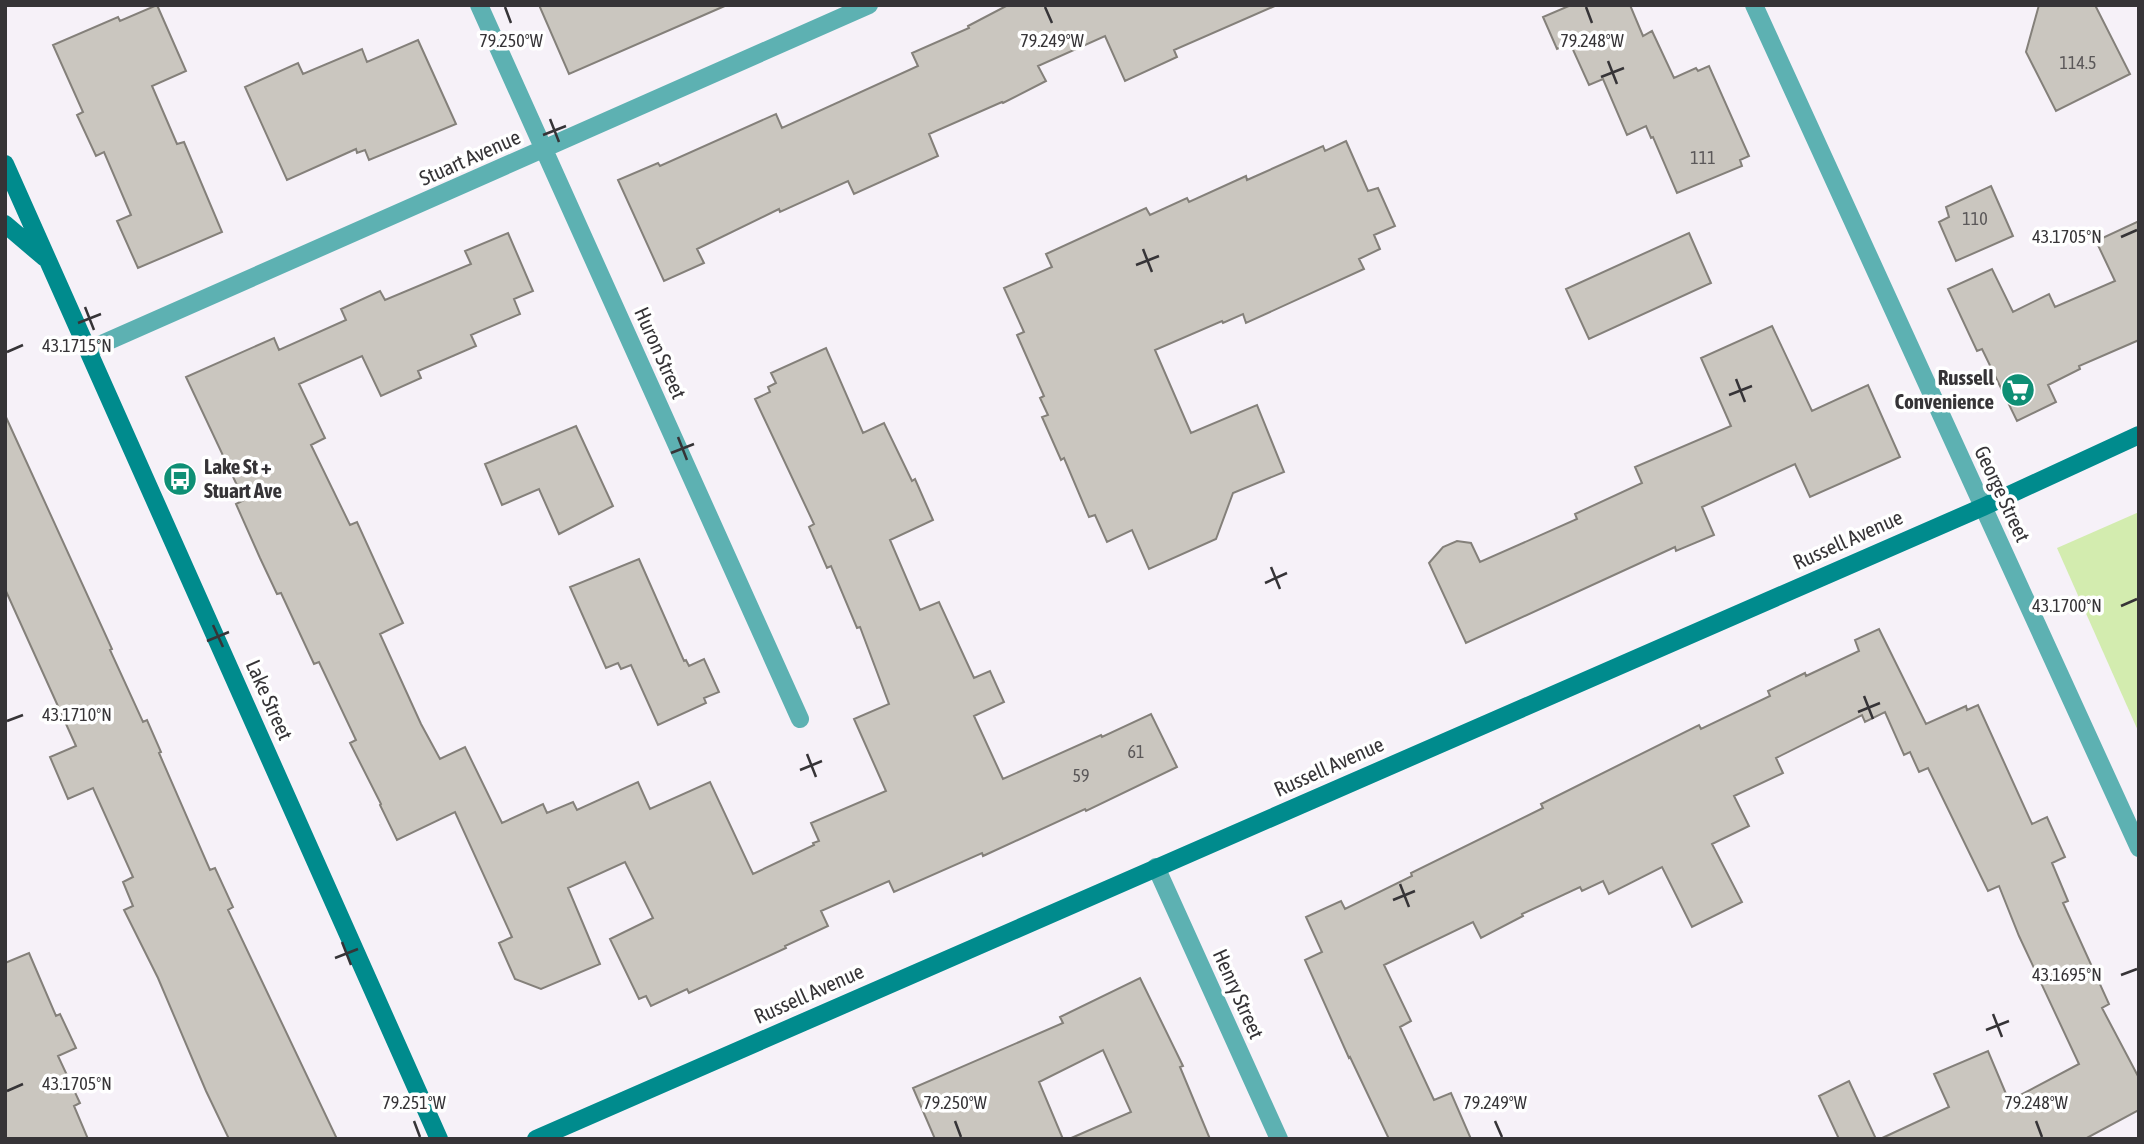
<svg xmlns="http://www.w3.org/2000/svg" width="2144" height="1144" font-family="'Asap Condensed',sans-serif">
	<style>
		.green { fill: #d3ecaf }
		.building { fill: #cac6bf; stroke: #84807a; stroke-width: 2 }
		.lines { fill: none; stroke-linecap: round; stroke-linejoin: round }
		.street { stroke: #5db1b2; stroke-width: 18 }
		.secondary { stroke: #008b8d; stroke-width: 18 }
		.ticks { fill: none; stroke: #363437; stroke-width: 2.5 }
		.labels { text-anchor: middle; stroke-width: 7; stroke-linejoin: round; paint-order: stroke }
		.number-label { font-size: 18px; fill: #5b5859 }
		.street-label { font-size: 21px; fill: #363437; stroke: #fff }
		.poi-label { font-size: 21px; font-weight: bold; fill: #363437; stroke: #fff; text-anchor: end }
		.ticks-label { font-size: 18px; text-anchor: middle; fill: #363437; stroke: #fff; stroke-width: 7; stroke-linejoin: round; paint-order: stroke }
	</style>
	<rect width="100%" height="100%" fill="#f6f1f8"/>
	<path class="green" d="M 2139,512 L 2139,733 L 2057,548 Z"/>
	<path class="building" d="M 157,5 L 186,71 L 152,86 L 177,144 L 184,142 L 222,232 L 138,268 L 117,221 L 131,215 L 104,152 L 96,156 L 77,115 L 83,112 L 53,45 L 118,17 L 120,21 Z
		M 539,5 L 727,5 L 569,74 Z
		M 1008,5 L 1277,5 L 1174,50 L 1177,57 L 1125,81 L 1105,36 L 1038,66 L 1046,81 L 1003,103 L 1002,102 L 929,134 L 938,156 L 854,194 L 848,181 L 780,212 L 779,209 L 697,249 L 704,263 L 664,281 L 618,180 L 658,163 L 660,166 L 776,114 L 782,128 L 918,66 L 912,53 L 969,28 L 968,26 Z
		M 1571,5 L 1630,5 L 1643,36 L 1652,31 L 1674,78 L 1696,68 L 1698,71 L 1709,66 L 1749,156 L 1740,160 L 1742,166 L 1677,193 L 1653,137 L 1651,138 L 1646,126 L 1627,135 L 1603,79 L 1589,85 L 1570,43 L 1557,49 L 1543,17 Z
		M 2039,5 L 2095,5 L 2130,74 L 2056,111 L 2026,52 Z
		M 418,40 L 456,124 L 369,160 L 365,150 L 357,153 L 356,149 L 287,180 L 245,87 L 298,63 L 303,74 L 362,49 L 367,62 Z
		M 1346,141 L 1368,191 L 1378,188 L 1395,226 L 1374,235 L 1380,249 L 1359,259 L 1364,269 L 1246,323 L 1243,314 L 1223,323 L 1222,321 L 1155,350 L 1191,433 L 1257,405 L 1284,472 L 1233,493 L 1216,539 L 1149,569 L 1132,530 L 1107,542 L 1095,515 L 1089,517 L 1064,458 L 1061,460 L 1042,417 L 1048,415 L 1040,398 L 1044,396 L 1017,335 L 1024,332 L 1004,288 L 1052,267 L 1046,254 L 1146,208 L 1150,215 L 1187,198 L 1189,202 L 1246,176 L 1247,180 L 1323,146 L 1325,151 Z
		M 1991,186 L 2013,236 L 1956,261 L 1939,222 L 1949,217 L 1946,207 Z
		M 2139,221 L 2139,340 L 2079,366 L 2080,369 L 2048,385 L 2056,402 L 2017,421 L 1982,349 L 1977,351 L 1948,289 L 1992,269 L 2013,312 L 2049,294 L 2055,307 L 2115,281 L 2096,241 Z
		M 508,233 L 533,291 L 514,299 L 520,314 L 471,335 L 476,346 L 418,371 L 421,378 L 381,396 L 362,356 L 299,384 L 325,438 L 311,445 L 350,525 L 357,522 L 403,623 L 380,634 L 421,724 L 440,759 L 465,747 L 502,823 L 543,804 L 547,813 L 573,802 L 577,810 L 638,782 L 650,809 L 710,782 L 753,874 L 814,845 L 813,843 L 819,841 L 811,823 L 886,791 L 854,719 L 889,704 L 860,627 L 857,628 L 831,566 L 827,568 L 809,527 L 814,524 L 755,399 L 770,392 L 768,387 L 776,383 L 771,373 L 826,348 L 863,433 L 884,423 L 912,481 L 915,479 L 933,520 L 890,540 L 920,610 L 939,602 L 974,678 L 990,671 L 1004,702 L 974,716 L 1003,779 L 1101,735 L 1102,737 L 1151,714 L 1177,767 L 1086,811 L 1085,809 L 983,856 L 982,853 L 894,892 L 889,881 L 821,911 L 828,926 L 785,946 L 786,948 L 689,993 L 687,989 L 651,1006 L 646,996 L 639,999 L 610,939 L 653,918 L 625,862 L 568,888 L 600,964 L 541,989 L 515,979 L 499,943 L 512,937 L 455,812 L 397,840 L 380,805 L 381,804 L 350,743 L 356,740 L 319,662 L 314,664 L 281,593 L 277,594 L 260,558 L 236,504 L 244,500 L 186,377 L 274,338 L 279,350 L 346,320 L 341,309 L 380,291 L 385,300 L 471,264 L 465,251 Z
		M 1689,233 L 1711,283 L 1589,339 L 1566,289 Z
		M 1772,326 L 1812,411 L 1868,385 L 1900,457 L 1810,497 L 1795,464 L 1702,507 L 1714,535 L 1676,551 L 1675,547 L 1466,643 L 1429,563 L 1443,547 L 1457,541 L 1471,543 L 1480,562 L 1577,519 L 1575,514 L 1642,483 L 1635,467 L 1731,426 L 1701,358 Z
		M 5,415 L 112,649 L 110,650 L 143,722 L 147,720 L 161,752 L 159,753 L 210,870 L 215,868 L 233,907 L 228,910 L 337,1139 L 229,1139 L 206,1091 L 158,978 L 124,910 L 133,906 L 123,882 L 133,877 L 93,788 L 68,799 L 50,757 L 76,746 L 5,589 Z
		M 576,426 L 613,506 L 559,534 L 539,489 L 502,505 L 485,464 Z
		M 639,559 L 684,661 L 686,660 L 689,666 L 704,659 L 719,692 L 704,698 L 706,703 L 658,725 L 631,665 L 621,669 L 618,663 L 606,668 L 570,587 Z
		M 1879,629 L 1926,724 L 1966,706 L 1967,710 L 1978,705 L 2032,824 L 2047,817 L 2065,857 L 2052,863 L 2068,901 L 2063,903 L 2109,1004 L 2102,1008 L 2139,1078 L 2139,1110 L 2085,1139 L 1880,1139 L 1949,1107 L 1934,1074 L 1988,1051 L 2009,1101 L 2079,1064 L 2019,936 L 1999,886 L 1988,891 L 1928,768 L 1919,772 L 1910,752 L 1904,755 L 1885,712 L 1865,722 L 1862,715 L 1776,758 L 1783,773 L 1734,796 L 1749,826 L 1712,844 L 1742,902 L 1692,927 L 1662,867 L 1609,894 L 1603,881 L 1582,891 L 1580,887 L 1522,914 L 1523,916 L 1481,938 L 1473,922 L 1384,965 L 1411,1021 L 1400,1027 L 1434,1100 L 1451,1093 L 1471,1139 L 1389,1139 L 1350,1057 L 1349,1058 L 1305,960 L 1322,952 L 1306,917 L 1341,901 L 1345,909 L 1412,876 L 1411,873 L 1543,808 L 1541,804 L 1699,725 L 1701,729 L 1770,696 L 1768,691 L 1805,673 L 1806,676 L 1859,651 L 1855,640 Z
		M 29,953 L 56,1016 L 60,1014 L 76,1048 L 58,1056 L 80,1103 L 74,1106 L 88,1139 L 5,1139 L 5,963 Z
		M 1140,978 L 1183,1066 L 1180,1067 L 1210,1139 L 1069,1139 L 1131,1112 L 1103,1050 L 1039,1082 L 1063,1139 L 935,1139 L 913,1088 L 1063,1023 L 1060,1017 Z
		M 1849,1081 L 1876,1139 L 1839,1139 L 1819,1096 Z"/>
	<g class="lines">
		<path class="street" d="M 479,5 L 800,719
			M 1754,5 L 2139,848
			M 88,350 L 869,5
			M 1156,867 L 1279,1139"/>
		<path class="secondary" d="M 5,164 L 439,1139
			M 5,224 L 45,258
			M 536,1139 L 1983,507 L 2139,435"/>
	</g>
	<path class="ticks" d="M 505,7 L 511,23M 1045,7 L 1052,23M 1586,7 L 1592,23M 1608,61 L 1617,84M 1601,77 L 1624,68M 550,119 L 559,142M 543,135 L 566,126M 2121,237 L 2137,230M 1143,249 L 1152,272M 1136,265 L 1159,256M 85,307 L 94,330M 78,323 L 101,314M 7,352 L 23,345M 1736,379 L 1745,402M 1729,395 L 1752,386M 678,437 L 687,460M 671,453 L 694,444M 1271,567 L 1280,589M 1265,583 L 1287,573M 2121,606 L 2137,599M 213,625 L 223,647M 207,641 L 229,632M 1864,696 L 1873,719M 1858,712 L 1880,703M 7,721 L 23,715M 807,754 L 816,777M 800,770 L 822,761M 1400,884 L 1409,907M 1393,900 L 1415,891M 342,942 L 351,965M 335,958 L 358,949M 2121,975 L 2137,969M 1993,1014 L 2002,1037M 1986,1030 L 2009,1021M 7,1091 L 23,1084M 414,1121 L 420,1137M 955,1121 L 961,1137M 1495,1121 L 1502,1137M 2036,1121 L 2042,1137"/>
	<defs>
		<g id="supermarket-disc" transform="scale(1.75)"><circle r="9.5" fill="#0f8f75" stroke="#fff"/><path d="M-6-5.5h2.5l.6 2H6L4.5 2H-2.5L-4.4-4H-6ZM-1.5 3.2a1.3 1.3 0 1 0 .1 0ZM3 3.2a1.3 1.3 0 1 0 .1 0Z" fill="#fff"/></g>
		<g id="bus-disc" transform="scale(1.75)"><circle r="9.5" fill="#0f8f75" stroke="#fff"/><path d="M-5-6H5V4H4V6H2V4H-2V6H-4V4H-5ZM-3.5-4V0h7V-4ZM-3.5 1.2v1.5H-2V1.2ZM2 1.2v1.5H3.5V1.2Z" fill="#fff"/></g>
	</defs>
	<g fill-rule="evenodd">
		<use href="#supermarket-disc" x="2018" y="390"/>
		<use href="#bus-disc" x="180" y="479"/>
	</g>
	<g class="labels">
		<g class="number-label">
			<text x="2078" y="69">114.5</text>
			<text x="1703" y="164">111</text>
			<text x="1975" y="225">110</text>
			<text x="1136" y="758">61</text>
			<text x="1081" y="782">59</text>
		</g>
		<g class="street-label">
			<text transform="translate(470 158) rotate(-24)" y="7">Stuart Avenue</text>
			<text transform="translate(660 353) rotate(66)" y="7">Huron Street</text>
			<text transform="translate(2002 494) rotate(65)" y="7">George Street</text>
			<text transform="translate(1848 540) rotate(-24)" y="7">Russell Avenue</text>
			<text transform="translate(269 700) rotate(66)" y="7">Lake Street</text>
			<text transform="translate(1329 767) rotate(-24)" y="7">Russell Avenue</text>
			<text transform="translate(809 994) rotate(-24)" y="7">Russell Avenue</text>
			<text transform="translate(1238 994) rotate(66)" y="7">Henry Street</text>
		</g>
		<g class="poi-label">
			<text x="1994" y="385">Russell<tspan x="1994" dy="24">Convenience</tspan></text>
			<text x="204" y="474" text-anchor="start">Lake St +<tspan x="204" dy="24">Stuart Ave</tspan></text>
		</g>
	</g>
	<g class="ticks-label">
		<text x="511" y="47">79.250°W</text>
		<text x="1052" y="47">79.249°W</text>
		<text x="1592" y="47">79.248°W</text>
		<text x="2067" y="243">43.1705°N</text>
		<text x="77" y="352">43.1715°N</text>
		<text x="2067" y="612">43.1700°N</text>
		<text x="77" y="721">43.1710°N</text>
		<text x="2067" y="981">43.1695°N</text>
		<text x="77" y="1090">43.1705°N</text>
		<text x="414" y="1109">79.251°W</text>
		<text x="955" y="1109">79.250°W</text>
		<text x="1495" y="1109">79.249°W</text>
		<text x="2036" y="1109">79.248°W</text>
	</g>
	<rect width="2144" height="1144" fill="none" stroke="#363437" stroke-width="14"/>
</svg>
